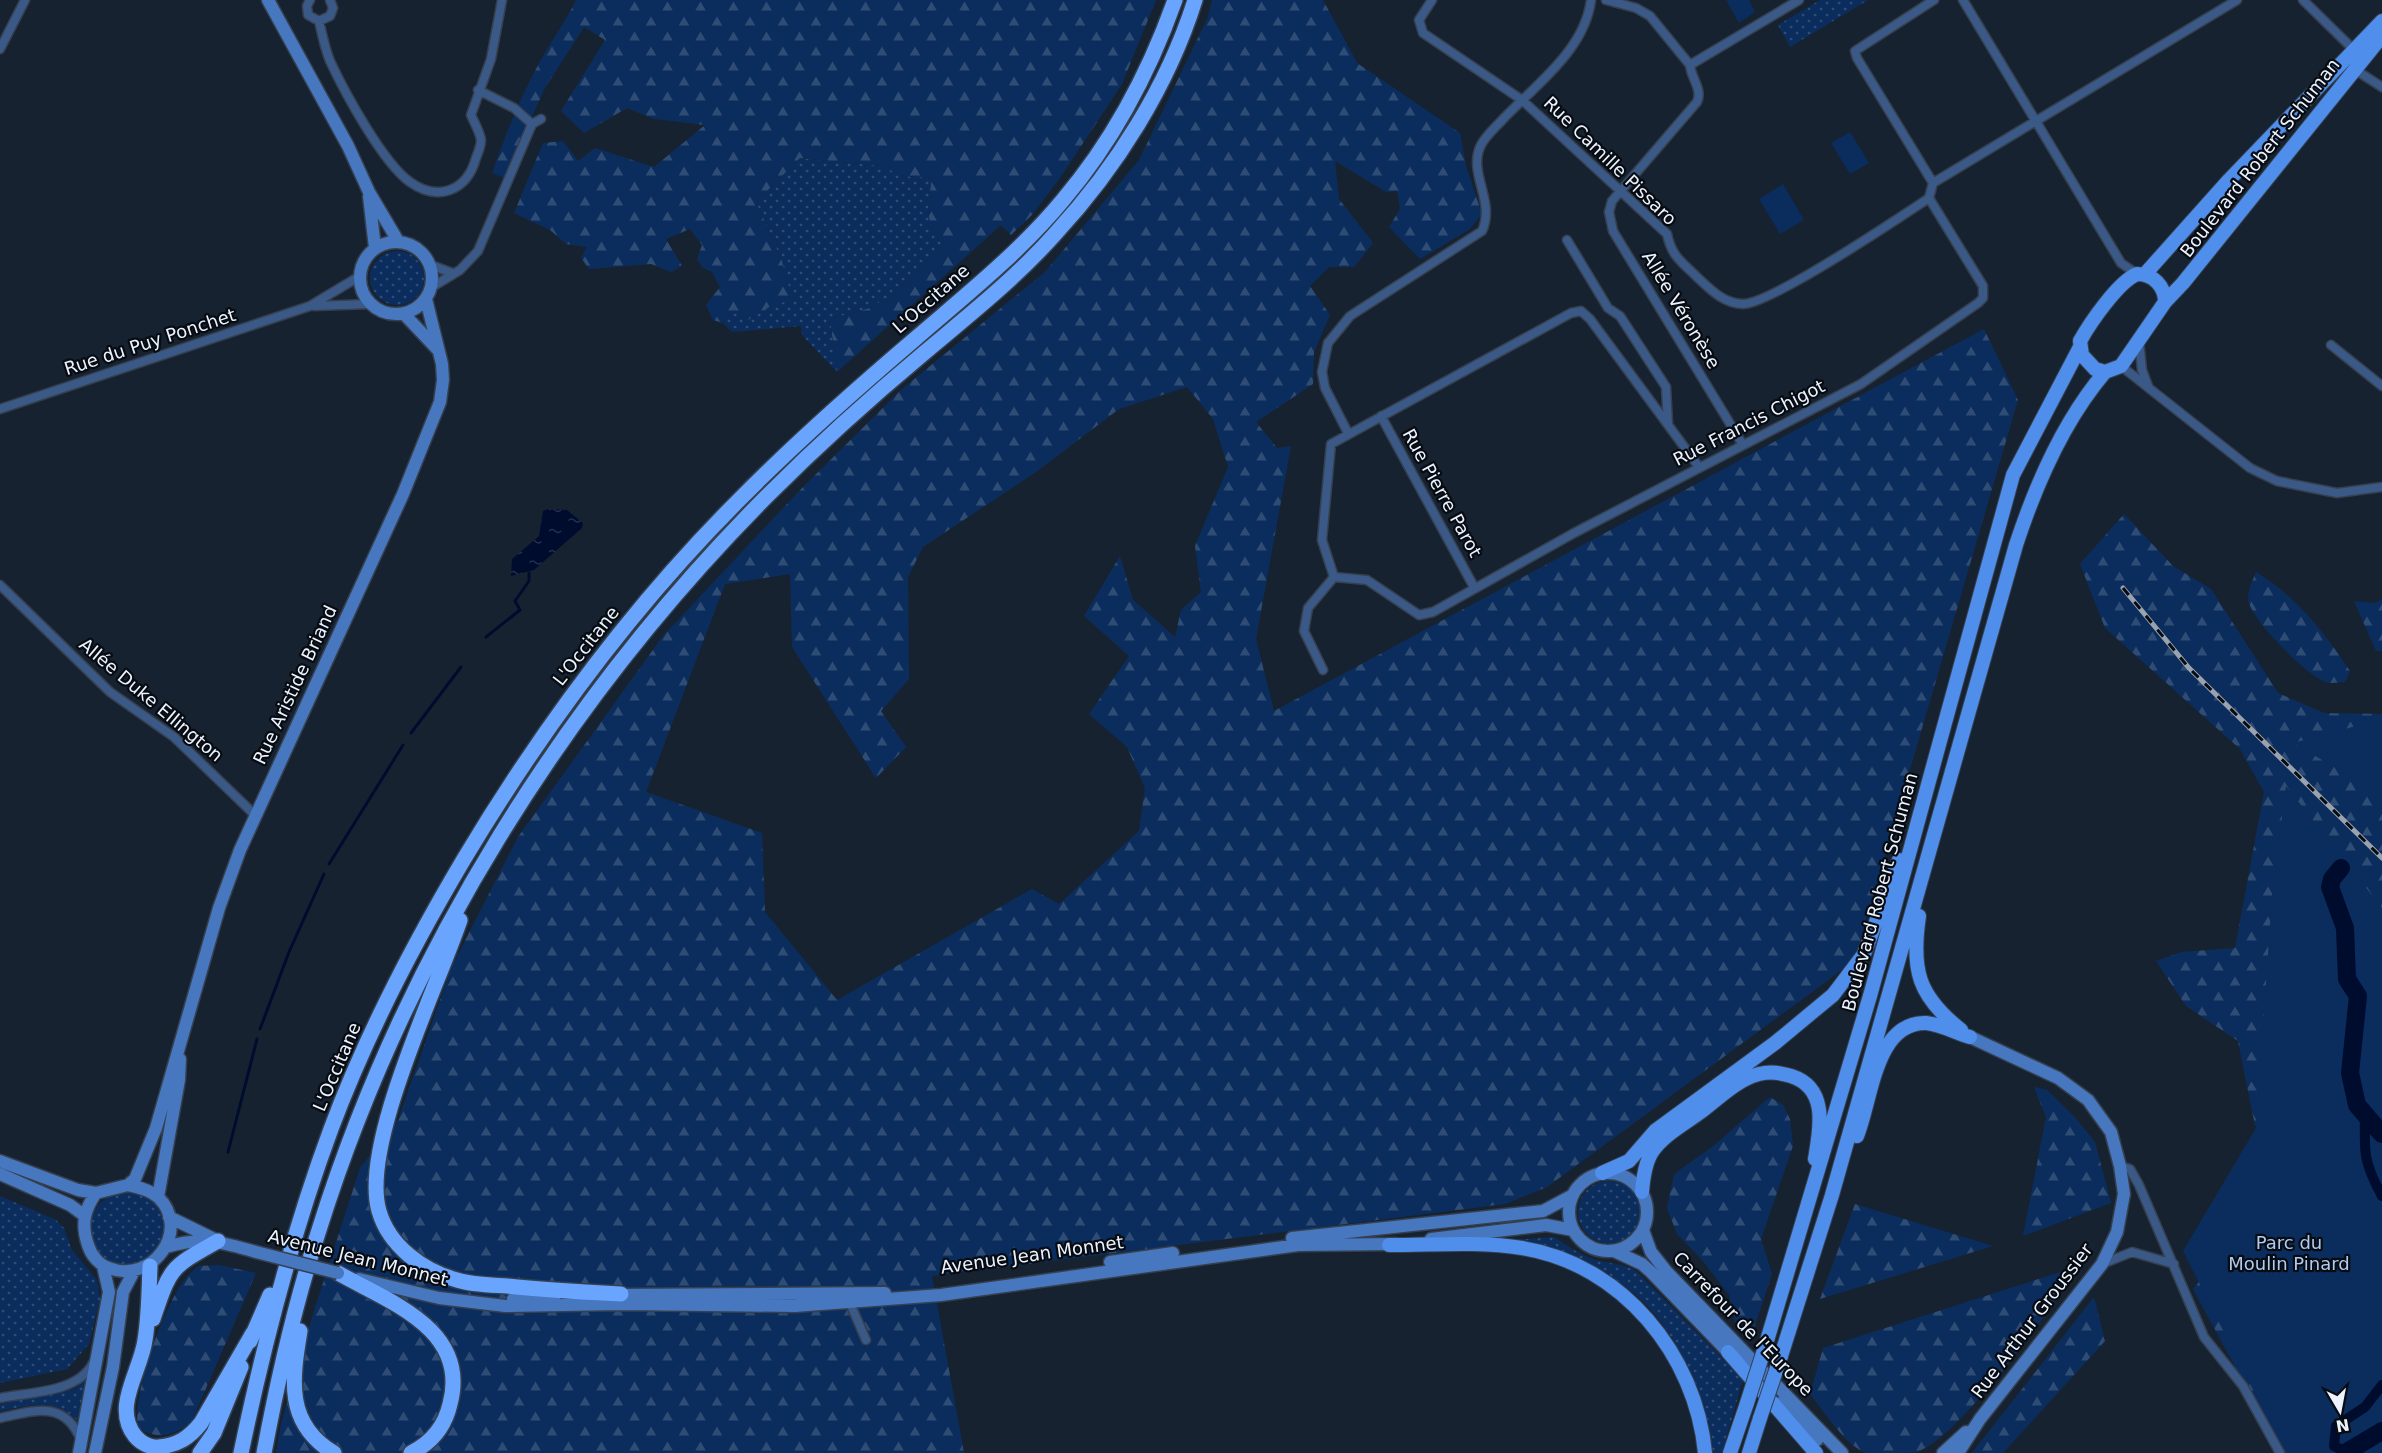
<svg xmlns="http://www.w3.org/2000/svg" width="2382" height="1453" font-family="'DejaVu Sans',sans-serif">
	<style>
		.grass { fill: url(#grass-dots) }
		.forest { fill: url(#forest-firs); fill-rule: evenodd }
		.park { fill: #0b2d5d }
		.water { fill: url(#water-ripples) }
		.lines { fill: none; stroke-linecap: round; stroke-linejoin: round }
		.stream { stroke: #000c2e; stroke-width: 3 }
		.canal { stroke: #000c2e; stroke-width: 10 }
		.river { stroke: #000c2e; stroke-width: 18 }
		.street-casing { stroke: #353f4e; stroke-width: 11 }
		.secondary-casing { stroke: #353f4e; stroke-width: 15 }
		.primary-casing { stroke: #353f4e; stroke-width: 16 }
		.highway-casing { stroke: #353f4e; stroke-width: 18 }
		.street { stroke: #3b5986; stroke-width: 8 }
		.secondary { stroke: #4677bf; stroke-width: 12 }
		.primary { stroke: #4f8eeb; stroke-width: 14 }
		.highway { stroke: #69a5fe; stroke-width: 15 }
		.rail-casing { stroke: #99a2ae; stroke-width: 5 }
		.rail { stroke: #070b12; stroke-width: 3; stroke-dasharray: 9; stroke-linecap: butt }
		.secondary-bridge-casing { stroke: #353f4e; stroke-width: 15; stroke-linecap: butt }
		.primary-bridge-casing { stroke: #353f4e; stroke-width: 16; stroke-linecap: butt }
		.secondary-bridge { stroke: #4677bf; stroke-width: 12 }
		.primary-bridge { stroke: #4f8eeb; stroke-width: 14 }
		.labels { text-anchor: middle; stroke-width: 4.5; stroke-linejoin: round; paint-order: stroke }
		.street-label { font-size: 18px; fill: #ecf3fe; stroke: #070b12 }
		.park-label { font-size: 18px; fill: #b0caf0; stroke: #070b12 }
	</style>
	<defs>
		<pattern id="grass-dots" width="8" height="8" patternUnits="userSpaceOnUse" patternTransform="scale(1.5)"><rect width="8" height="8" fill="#0b2d5d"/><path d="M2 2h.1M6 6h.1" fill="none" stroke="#2f4c75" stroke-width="1.8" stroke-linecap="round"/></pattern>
		<pattern id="forest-firs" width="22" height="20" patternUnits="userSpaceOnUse" patternTransform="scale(1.5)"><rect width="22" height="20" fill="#0b2d5d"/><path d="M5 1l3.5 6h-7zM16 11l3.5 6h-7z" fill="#2f4c75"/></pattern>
		<pattern id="water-ripples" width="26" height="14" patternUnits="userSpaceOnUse" patternTransform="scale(1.5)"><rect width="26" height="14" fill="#000c2e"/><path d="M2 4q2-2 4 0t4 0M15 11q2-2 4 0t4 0" fill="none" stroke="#25304d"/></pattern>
	</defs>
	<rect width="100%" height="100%" fill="#172231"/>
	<path class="grass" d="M 1820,0 L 1868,0 L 1790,47 L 1778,25 Z
		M 800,158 L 881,166 L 904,176 L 932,178 C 928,206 923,221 943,243 L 904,288 L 870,308 L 830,319 L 837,372 L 802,335 L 801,326 L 732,332 L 723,323 L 732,311 L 748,320 L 774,304 L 782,261 L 756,202 Z
		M370 278a27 27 0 1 1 54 0a27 27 0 1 1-54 0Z
		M1578 1212a31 31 0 1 1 62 0a31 31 0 1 1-62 0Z
		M90 1229a37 37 0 1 1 74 0a37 37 0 1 1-74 0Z
		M 0,1196 L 56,1220 L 64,1228 L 72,1250 L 97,1280 L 100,1299 L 89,1344 L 67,1369 L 0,1383 Z
		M 1554,1237 C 1566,1245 1579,1254 1593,1259 C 1607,1264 1621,1263 1635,1270 L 1743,1379 L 1722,1453 L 1713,1453 C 1703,1387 1669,1305 1605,1275 C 1574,1260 1532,1252 1499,1241 Z
		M 90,1377 L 81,1425 C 57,1396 33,1405 0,1411 L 0,1404 L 75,1389 Z"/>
	<path class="forest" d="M 576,0 L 1156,0 L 1122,84 L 1060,178 L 1032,215 L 1011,235 L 1001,225 L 837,372 L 830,319 L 870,308 L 904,288 L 943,243 C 923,221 928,206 932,178 L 904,176 L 881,166 L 800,158 L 756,202 L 782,261 L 793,301 L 774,304 L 748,320 L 732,311 L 723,323 L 713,320 L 706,305 L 720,287 L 712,272 L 703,268 L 697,259 L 702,245 L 690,229 L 666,239 L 682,266 L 671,272 L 651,264 L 589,269 L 581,258 L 587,247 L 566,244 L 550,230 L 514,213 L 543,143 L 563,141 L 578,161 L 595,148 L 654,167 L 705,125 L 654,119 L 627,108 L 584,133 L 561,111 L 605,40 L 584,27 L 545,88 L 504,178 L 492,173 C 505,137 518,102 536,69 C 548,45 564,25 576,0 Z
		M 1212,0 L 1323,0 L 1357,63 L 1460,133 L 1466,166 L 1482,214 L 1470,229 L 1420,259 L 1389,227 L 1400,209 L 1397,191 L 1386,192 L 1335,161 L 1339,199 L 1373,243 L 1354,267 L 1329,267 L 1310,286 L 1330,315 L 1314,352 L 1313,384 L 1256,422 L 1277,448 L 1291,446 L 1256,639 L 1274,711 L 1984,329 L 2018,400 L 1854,961 L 1547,1187 L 1505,1204 L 932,1276 L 964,1453 L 276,1453 L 281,1424 L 313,1314 L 360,1168 L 398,1120 L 452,966 L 518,837 L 663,636 L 802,488 L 902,389 L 1045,272 L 1139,160 L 1208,17 ZM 1187,387 L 1213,419 L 1228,467 L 1195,546 L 1201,592 L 1181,610 L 1175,637 L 1133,600 L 1120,556 L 1084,616 L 1129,656 L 1089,714 L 1127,747 L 1145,788 L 1139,831 L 1059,904 L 1032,889 L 837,1000 L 765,912 L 762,833 L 646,792 L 725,584 L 790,574 L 792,647 L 876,778 L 906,747 L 881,711 L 909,679 L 908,577 L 923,547 L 1036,472 L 1119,409 Z
		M 2124,514 L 2173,566 L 2211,589 L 2278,693 L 2324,713 L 2382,714 L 2382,1453 L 2282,1453 L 2193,1289 L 2229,1241 L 2328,1135 L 2255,1126 L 2238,1041 L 2186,1006 L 2156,961 L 2182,952 L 2235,948 L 2264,792 L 2240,749 L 2105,628 L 2080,564 Z
		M 2256,572 C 2296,596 2325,633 2350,671 L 2345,682 C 2339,682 2331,684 2326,682 C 2307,676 2255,623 2249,603 C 2246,593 2252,582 2256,572 Z
		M 2382,599 L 2382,651 L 2376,651 L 2354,601 L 2375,603 Z
		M 2034,1087 L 2047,1090 L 2074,1116 L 2095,1142 L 2111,1203 L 2023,1236 L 2046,1117 Z
		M 1770,1097 L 1783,1105 L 1790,1119 L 1793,1146 L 1761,1239 L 1772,1274 L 1749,1343 L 1736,1325 L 1729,1295 L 1703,1261 L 1677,1234 L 1667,1208 L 1674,1174 L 1712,1147 Z
		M 1855,1204 L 1993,1246 L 1820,1299 Z
		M 219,1265 L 256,1273 L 191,1423 C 171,1436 159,1440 138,1428 C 132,1393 162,1313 182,1283 C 186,1277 193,1271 198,1266 Z
		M 2082,1265 C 2048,1309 1964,1434 1917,1452 C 1910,1453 1874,1453 1867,1453 C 1847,1448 1823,1410 1810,1394 L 1823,1348 Z
		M 2094,1297 L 2105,1341 L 2003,1453 L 1972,1453 Z"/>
	<path class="park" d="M 1726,0 L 1749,0 L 1755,12 L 1739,23 Z
		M 1850,132 L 1869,163 L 1850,174 L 1831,143 Z
		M 1783,184 L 1804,220 L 1780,234 L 1759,199 Z
		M 2382,719 L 2382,795 L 2293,743 Z
		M 2286,786 L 2382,908 L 2382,1453 L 2285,1453 L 2183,1251 L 2256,1128 L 2272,896 Z"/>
	<path class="water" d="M 548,509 L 567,510 L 583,523 L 582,528 L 534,570 L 511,576 L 512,559 L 539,536 L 543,511 Z"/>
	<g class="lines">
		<path class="stream" d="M 486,637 L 520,610 L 515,601 L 529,581 L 529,573
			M 411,733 L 461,667
			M 329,864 L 403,745
			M 260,1029 L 289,952 L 324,874
			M 228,1152 L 257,1039"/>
		<path class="canal" d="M 2365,1116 C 2364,1154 2364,1163 2382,1196
			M 2346,1452 L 2334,1446 L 2336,1426 L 2365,1407 L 2382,1385"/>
		<path class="river" d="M 2341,868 L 2332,879 L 2330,887 L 2345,928 L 2347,979 L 2358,996 L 2350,1073 L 2357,1105 L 2382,1134
			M 2345,1453 L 2382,1431"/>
		<g class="street-casing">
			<path id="street" d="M 310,0 L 307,6 L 308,15 L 319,21 L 330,16 L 333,8 L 330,0
				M 1432,0 L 1419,20 L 1423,33 L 1522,100 L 1667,234 C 1672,257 1681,261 1697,277 C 1711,290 1723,303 1743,304 C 1770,304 1899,218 1929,198 L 1933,183 L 2237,0
				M 1606,0 L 1636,8 L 1650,16 L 1690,65 L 1799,0
				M 1963,0 L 2121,263 L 2137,274
				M 2303,0 L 2354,50
				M 319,21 C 322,34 325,49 330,61 C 345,93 383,163 410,182 C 438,202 467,191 476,158 C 478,153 481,146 481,140 C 480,132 474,122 471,115 L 491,59 L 502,0
				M 0,49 L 25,0
				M 1690,65 C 1691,78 1703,90 1697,102 L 1612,201 L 1609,212 L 1613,231 L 1743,445
				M 2354,69 L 2382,87
				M 478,90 L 514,108 L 532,124
				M 1933,183 L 1857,58 L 1855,51 L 1934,0
				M 1567,240 L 1608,308 L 1620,316 L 1666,387 L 1668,424
				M 431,265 L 452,273
				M 432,287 L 460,270 L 478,251 L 532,124 L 541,119
				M 314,306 L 370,304
				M 2139,340 L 2142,370 L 2148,386
				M 2331,345 L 2382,386
				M 2121,366 L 2250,468 L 2277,481 L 2337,493 L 2382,487
				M 0,409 L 310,306 L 360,276
				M 1381,416 L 1474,587
				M 1348,433 L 1325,388 L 1322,372 L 1328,343 L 1350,316 L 1482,231 C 1496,201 1467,173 1481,145 C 1486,135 1497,126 1505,117 C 1537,84 1585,49 1591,0
				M 1334,577 L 1322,540 L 1331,444 L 1571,313 L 1581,311 L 1590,319 L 1699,467
				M 0,585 L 110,692 L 174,737 L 255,815
				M 1323,670 L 1304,631 L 1308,608 L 1334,577 L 1367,580 L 1419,615 L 1433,612 L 1574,533 L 1861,384 L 1978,303 L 1983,298 L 1983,286 L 1929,198
				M 2120,1166 L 2130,1169 L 2139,1185 L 2204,1337 L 2243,1386 L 2280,1453
				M 2102,1264 L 2132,1252 L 2174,1264
				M 850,1303 L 866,1340
				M 0,1398 C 30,1392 78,1393 93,1363
				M 0,1418 C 34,1411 64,1399 81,1440"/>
		</g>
		<g class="secondary-casing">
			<path id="secondary" d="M 268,0 L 348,146 L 369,192 L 398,241
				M 369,196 L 375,248
				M360 278a36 36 0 1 1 72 0a36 36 0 1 1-72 0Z
				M 404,314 L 438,350
				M 0,1161 L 78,1190 L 96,1193
				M1569 1212a39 39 0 1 1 78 0a39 39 0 1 1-78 0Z
				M 0,1174 L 70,1205 L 85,1216
				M 128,1185 L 135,1179 L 156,1128 L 219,908 L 240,850 L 403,494 L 440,402 L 443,380 L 442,364 L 426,299
				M 128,1185 C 138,1187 150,1190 158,1197 C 192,1230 152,1285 109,1268 C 99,1265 91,1255 88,1245 C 81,1225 84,1210 96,1193 Z
				M 158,1197 L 179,1080 L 180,1059
				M 169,1217 L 214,1239
				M 1643,1230 L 1651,1252 L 1666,1271 L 1842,1453
				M 1292,1238 L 1543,1211 L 1573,1195
				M 1431,1239 L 1546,1225 L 1573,1230
				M 166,1247 C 201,1236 222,1242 256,1252
				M 1614,1251 L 1642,1264 L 1651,1272 L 1733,1357
				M 1110,1262 L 1173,1253
				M 359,1279 L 439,1298 L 505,1306 L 622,1304 L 795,1306 L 941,1295 L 1298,1245 L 1396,1244
				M 614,1295 L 885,1293
				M 513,1299 L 555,1296
				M 1780,1403 L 1817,1440
				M 79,1453 L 109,1292 L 103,1266
				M 95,1453 L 113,1367 L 123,1292 L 134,1271
				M 1943,1453 L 1966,1432
				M 1958,1453 L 1980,1419 L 2102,1264 L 2117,1232 L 2124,1194 L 2120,1166 L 2111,1132 L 2088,1100 L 2058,1078 L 1970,1037"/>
		</g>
		<g class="primary-casing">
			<path id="primary" d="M 2137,274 C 2153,274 2165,286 2165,302 L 2121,366 L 2105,372 L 2095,369 L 2082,355 L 2080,341 C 2090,323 2118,282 2137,274 Z
				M 2145,274 L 2229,180 L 2382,21
				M 2165,302 L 2183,283 L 2382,36
				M 1919,916 C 1911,970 1918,996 1961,1030
				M 1857,1136 C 1872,1099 1875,1022 1926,1023 C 1940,1024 1956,1033 1970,1037
				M 1602,1173 L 1629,1161 L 1655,1131 L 1775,1043 L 1833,995 L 1864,954 L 1899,860
				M 1642,1192 C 1643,1179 1645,1163 1652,1152 C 1663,1135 1686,1123 1702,1111 C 1719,1098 1738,1079 1759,1074 C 1771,1071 1780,1073 1791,1076 C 1829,1088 1820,1129 1815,1159
				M 1389,1245 C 1433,1245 1479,1241 1522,1248 C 1622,1264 1696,1355 1705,1453
				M 1766,1344 L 1870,996 L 2013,475 L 2080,347
				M 1728,1352 L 1816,1453
				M 1781,1356 L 1832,1195 L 2016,545 C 2036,484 2064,420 2105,372
				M 1730,1453 L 1747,1403
				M 1749,1453 L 1760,1418"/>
		</g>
		<g class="highway-casing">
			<path id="highway" d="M 460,920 C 437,988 360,1146 379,1211 C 389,1246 423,1271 457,1280 C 473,1285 491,1285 507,1286 C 545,1290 583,1292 621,1294
				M 150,1266 C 149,1290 149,1315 145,1340 C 141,1371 112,1407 135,1436 C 141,1443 150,1448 159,1447 C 178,1445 189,1438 201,1423 L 253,1333
				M 338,1273 C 389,1302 470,1329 450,1404 C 445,1426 431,1443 411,1453
				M 153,1319 C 171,1266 170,1268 218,1241
				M 300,1331 C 292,1379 285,1424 334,1453
				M 250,1341 L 270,1295
				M 200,1453 L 214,1433 L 241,1367
				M 241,1453 C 264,1343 292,1234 331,1129 C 366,1035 413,945 464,859 C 542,729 631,608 738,501 C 794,444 854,391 915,339 C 966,295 1020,252 1063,200 C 1113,141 1149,73 1175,0
				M 264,1453 C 278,1378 295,1303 319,1230 C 405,956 565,699 767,496 C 817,446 870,398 924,353 C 969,315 1016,278 1055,234 C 1116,168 1168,86 1195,0"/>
		</g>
		<use href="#street" class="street"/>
		<use href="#secondary" class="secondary"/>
		<use href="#primary" class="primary"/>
		<use href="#highway" class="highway"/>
		<g class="rail-casing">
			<path id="rail" d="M 2123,588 L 2189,668 L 2382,858"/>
		</g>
		<use href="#rail" class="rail"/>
		<g class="secondary-bridge-casing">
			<path id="secondary-bridge" d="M 256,1252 L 338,1273"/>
		</g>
		<g class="primary-bridge-casing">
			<path id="primary-bridge" d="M 1747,1403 L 1766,1344
				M 1760,1418 L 1781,1356"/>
		</g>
		<use href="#secondary-bridge" class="secondary-bridge"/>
		<use href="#primary-bridge" class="primary-bridge"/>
	</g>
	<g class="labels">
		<g class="street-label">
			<text transform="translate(2260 158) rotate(-52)" y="6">Boulevard Robert Schuman</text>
			<text transform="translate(1610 161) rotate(44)" y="6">Rue Camille Pissaro</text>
			<text transform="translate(931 299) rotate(-41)" y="6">L'Occitane</text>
			<text transform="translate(1681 310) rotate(59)" y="6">Allée Véronèse</text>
			<text transform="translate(150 342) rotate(-18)" y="6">Rue du Puy Ponchet</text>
			<text transform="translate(1749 423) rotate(-27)" y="6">Rue Francis Chigot</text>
			<text transform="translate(1442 493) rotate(61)" y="6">Rue Pierre Parot</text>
			<text transform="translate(586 646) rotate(-52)" y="6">L'Occitane</text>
			<text transform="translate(295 685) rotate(-65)" y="6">Rue Aristide Briand</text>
			<text transform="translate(151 700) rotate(40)" y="6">Allée Duke Ellington</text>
			<text transform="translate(1880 892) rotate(-75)" y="6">Boulevard Robert Schuman</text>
			<text transform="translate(337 1067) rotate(-67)" y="6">L'Occitane</text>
			<text transform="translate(1032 1255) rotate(-8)" y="6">Avenue Jean Monnet</text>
			<text transform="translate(358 1258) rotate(14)" y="6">Avenue Jean Monnet</text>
			<text transform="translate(2032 1321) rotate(-53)" y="6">Rue Arthur Groussier</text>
			<text transform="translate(1743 1324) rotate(46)" y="6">Carrefour de l'Europe</text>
		</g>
		<g class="park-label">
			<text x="2289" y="1249">Parc du<tspan x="2289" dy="21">Moulin Pinard</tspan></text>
		</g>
	</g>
	<g transform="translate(2340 1411) rotate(170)" stroke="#070b12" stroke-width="4.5" paint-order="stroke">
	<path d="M0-4.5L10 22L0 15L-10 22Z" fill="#ecf3fe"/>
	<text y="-9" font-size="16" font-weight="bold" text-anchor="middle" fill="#ecf3fe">N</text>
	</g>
</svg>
